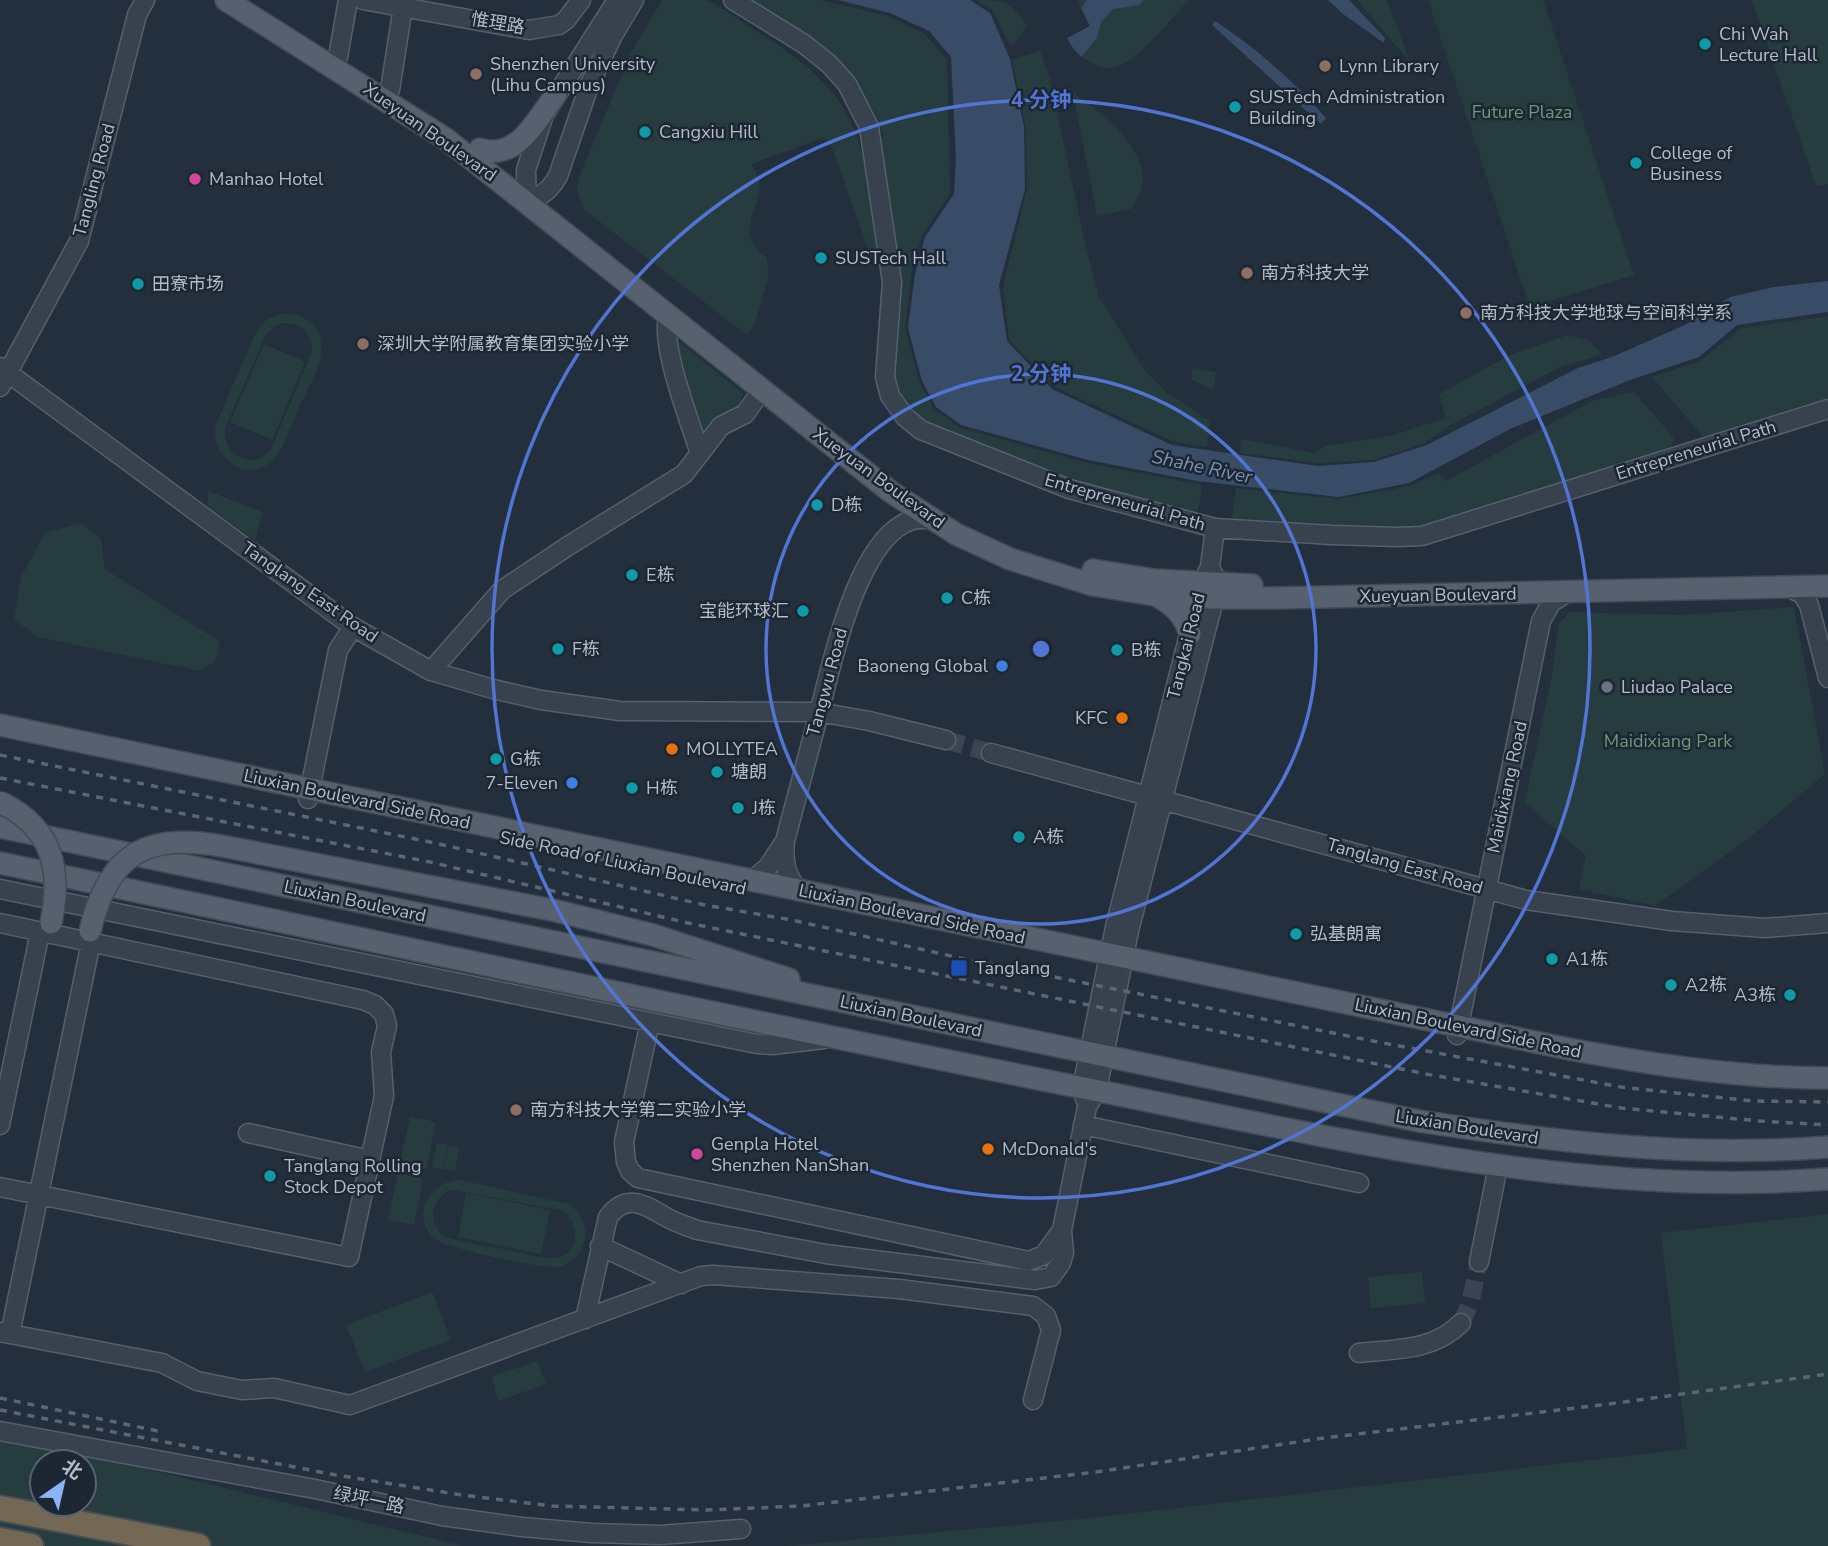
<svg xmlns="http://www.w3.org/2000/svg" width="1828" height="1546" font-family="'Nunito Sans','Noto Sans SC',sans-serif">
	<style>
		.green { fill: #263c3f; fill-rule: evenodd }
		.water { fill: #394c67 }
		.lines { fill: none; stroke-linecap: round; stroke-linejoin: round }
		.minor-tunnel { stroke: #3a4453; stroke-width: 18; stroke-dasharray: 18 9; stroke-linecap: butt }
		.minor-casing { stroke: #565f6c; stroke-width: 21 }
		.major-casing { stroke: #414a57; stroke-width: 24 }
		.highway-casing { stroke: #434c59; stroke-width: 28 }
		.minor { stroke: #38414e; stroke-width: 18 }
		.major { stroke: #56606e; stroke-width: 21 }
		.highway { stroke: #746855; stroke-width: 24 }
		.rail { stroke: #5a6575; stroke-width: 3.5; stroke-dasharray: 7 7; stroke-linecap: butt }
		.major-bridge-casing { stroke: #414a57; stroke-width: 24; stroke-linecap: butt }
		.major-bridge { stroke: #56606e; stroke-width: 21 }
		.ring { fill: none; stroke: #5274d3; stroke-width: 3.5 }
		.culture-dot { fill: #0f9aa8; stroke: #1d2633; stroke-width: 2.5 }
		.education-dot { fill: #8d6e63; stroke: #1d2633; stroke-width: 2.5 }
		.hotel-dot { fill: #d1479c; stroke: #1d2633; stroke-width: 2.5 }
		.shop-dot { fill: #3f7fe0; stroke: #1d2633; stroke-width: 2.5 }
		.worship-dot { fill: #6b7280; stroke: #1d2633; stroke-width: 2.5 }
		.food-dot { fill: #e8710a; stroke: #1d2633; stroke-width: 2.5 }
		.transit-dot { fill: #1a4fb4; stroke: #1d2633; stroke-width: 2.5 }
		.labels { text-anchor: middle; stroke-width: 5; stroke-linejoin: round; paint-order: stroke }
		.street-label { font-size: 18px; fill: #b4bcc9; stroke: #1d2633 }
		.poi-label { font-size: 18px; fill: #b4bcc9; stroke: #1d2633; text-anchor: start }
		.park-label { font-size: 18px; fill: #6b9a76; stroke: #1d2633 }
		.water-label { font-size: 19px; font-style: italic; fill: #7c92b1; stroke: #1d2633 }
		.centre { fill: #5274d3; stroke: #1d2633; stroke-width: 3.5 }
		.ring-label { font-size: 21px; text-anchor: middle; font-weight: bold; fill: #5274d3; stroke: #1d2633; stroke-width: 5; stroke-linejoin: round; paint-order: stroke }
	</style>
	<rect width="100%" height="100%" fill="#242f3e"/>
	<path class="green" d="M 662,0 C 676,0 691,0 705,0 C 716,2 751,29 764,36 C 867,101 862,144 879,255 L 871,257 L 833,150 L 825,137 L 752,164 C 754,169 758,175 759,180 C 765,205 730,231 766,257 L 769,274 L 755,323 L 747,335 L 583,209 L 577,189 L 582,169 L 632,51 Z
		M 741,0 L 821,0 L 888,16 L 925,34 L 947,60 L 950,193 L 922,236 L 911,275 L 905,328 L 919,382 L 934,409 L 960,428 L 1087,463 L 1202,485 L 1198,512 L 1070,483 L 922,425 L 894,396 L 877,142 L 884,136 L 874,111 Z
		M 976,0 C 1007,0 1008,0 1027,25 L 1016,42 L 1010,45 L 993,11 Z
		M 1078,0 L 1189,0 C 1171,18 1136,66 1110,68 C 1102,69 1096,65 1089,61 C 1079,55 1073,49 1067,38 L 1090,26 Z
		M 1357,0 L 1387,0 L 1410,62 Z
		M 1428,0 L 1543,0 L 1634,275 L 1530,307 Z
		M 1752,0 L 1828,0 L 1828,184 L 1816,186 Z
		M 1040,51 L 1050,79 L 1086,248 L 1099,297 L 1146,372 L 1166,392 L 1210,421 L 1207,447 L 1172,441 L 1055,387 L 1009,340 L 1003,286 L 1027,189 L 1026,128 L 1012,60 Z
		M 1073,93 C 1099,110 1153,152 1141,189 C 1139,196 1135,203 1131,209 L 1097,216 Z
		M 281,314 C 293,313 302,316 311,323 C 337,347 307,388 297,412 C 290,427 284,448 273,460 C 246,486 209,456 216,424 L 257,330 L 267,319 ZM 282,323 C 302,322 315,335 311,355 L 271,449 C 253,472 222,456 225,428 L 266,335 L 275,326 Z
		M 1828,316 L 1828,400 L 1705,439 L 1652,377 L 1700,361 L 1741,328 Z
		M 1568,335 L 1590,341 L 1602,355 L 1560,367 L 1449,426 L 1425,443 L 1373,460 L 1318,463 L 1240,453 L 1241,439 L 1315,453 L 1325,446 L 1390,436 L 1446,418 L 1439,394 L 1512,354 Z
		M 679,342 L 743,393 L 738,411 L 714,418 L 702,441 L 672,344 Z
		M 264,344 L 305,362 L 272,440 L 230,422 Z
		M 1193,368 L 1216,372 L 1213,390 L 1191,379 Z
		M 1634,392 L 1674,438 L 1671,448 L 1423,532 L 1333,533 L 1232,519 L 1236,488 L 1339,499 L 1410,486 L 1439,473 L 1446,481 L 1592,401 Z
		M 208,491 L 263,512 L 255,540 L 208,506 Z
		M 81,523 L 101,539 L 105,569 L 219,641 C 219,658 215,664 199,671 L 38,637 L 14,619 L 21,577 L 45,533 Z
		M 1794,607 L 1825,774 L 1749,838 L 1655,906 L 1579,889 L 1586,856 L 1523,801 L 1525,801 L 1551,680 L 1559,624 L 1570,612 L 1681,615 Z
		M 410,1117 L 436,1122 L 426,1169 L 400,1163 Z
		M 437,1143 L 448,1145 L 443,1169 L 432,1167 Z
		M 449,1146 L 459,1148 L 455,1171 L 444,1169 Z
		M 398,1173 L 423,1179 L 414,1225 L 388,1220 Z
		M 461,1180 L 569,1204 C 582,1214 590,1229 583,1246 C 579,1256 570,1264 560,1267 C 546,1270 445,1248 435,1239 C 409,1216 430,1180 461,1180 ZM 452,1190 L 560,1210 C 583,1221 580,1259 551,1258 C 537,1258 522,1253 508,1250 C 487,1246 463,1244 444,1236 C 426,1221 431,1197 452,1190 Z
		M 466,1193 L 550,1210 L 541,1254 L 458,1237 Z
		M 1828,1214 L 1828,1546 L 786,1546 L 1091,1518 L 1687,1449 L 1661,1233 Z
		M 1422,1272 L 1425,1303 L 1371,1308 L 1368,1277 Z
		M 432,1292 L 451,1340 L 365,1372 L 346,1325 Z
		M 537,1361 L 546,1384 L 498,1401 L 492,1376 Z
		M 0,1438 L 69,1450 L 464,1546 L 0,1546 ZM 42,1462 L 84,1462 L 84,1504 L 42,1504 Z"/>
	<path class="water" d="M 838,0 L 970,0 L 990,13 L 1010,59 L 1024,127 L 1025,189 L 999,285 L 1007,341 L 1052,389 L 1172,445 L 1318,466 L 1374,462 L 1427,445 L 1578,368 L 1612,357 L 1685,325 L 1730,297 L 1774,287 L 1828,281 L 1828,312 L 1737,325 L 1699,357 L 1630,380 L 1510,429 L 1409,483 L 1339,497 L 1197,481 L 1088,460 L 961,425 L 936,407 L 922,381 L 908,328 L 915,274 L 925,237 L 954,194 L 956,159 L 951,57 L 929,31 L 890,13 Z
		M 1087,0 L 1144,0 L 1139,5 L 1113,9 L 1101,22 L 1097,38 L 1081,57 L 1073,48 L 1067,38 L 1090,26 L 1081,8 Z
		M 1328,0 L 1349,0 L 1385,38 L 1384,43 L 1343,14 Z
		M 1215,21 C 1257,49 1293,80 1326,118 L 1321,124 L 1212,25 Z"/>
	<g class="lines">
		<path class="minor-tunnel" d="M 946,740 L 991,753
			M 1461,1323 L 1470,1304 L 1479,1262"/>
		<g class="minor-casing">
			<path id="minor" d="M 363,0 L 529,30 L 559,25 L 566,20 L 581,0
				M 617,0 L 544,115 L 526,170 L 527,202 C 542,196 550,190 558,176 L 589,86 L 613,35 L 634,0
				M 733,0 L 804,44 L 829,64 L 847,84 L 869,127 L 892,282 L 885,377 L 890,396 L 905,417 L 921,430 L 1069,489 L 1215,528 L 1332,535 L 1397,537 L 1422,536 L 1828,409
				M 338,57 L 348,0
				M 390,90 L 403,6
				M 669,315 C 658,341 691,424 700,454
				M 0,367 L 353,627 L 431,671 L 493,689 L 541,700 L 620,711 L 819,712 L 869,721 L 946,740
				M 0,387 L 79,241 L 137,15 L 145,0
				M 1788,587 L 1802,594 L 1809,605 L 1828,678
				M 431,671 L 502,590 L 568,546 L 684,474 L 721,426 L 745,414 L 762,390
				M 991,753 L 1526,900 L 1672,921 L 1765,928 L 1828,923
				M 308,799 L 338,650 L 353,627
				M 751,881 L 768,867 L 783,844
				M 0,889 L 757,1044 L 772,1045 L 824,1039
				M 800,891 C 785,876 783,860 785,841 C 796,799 807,758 818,717 C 831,670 862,503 933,520
				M 0,923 L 363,1000 L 375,1005 L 384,1014 L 387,1026 L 381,1052 L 384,1096 L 349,1257 L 0,1187
				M 650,1022 L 624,1142 L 626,1162 L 630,1171 L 638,1178 L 1029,1261 L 1044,1255 L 1062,1230
				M 1457,1035 L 1541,621 L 1551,603 L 1568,592
				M 1085,1099 L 1082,1088 L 1115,927 L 1202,583 L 1210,567 L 1215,528
				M 0,1125 L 40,932
				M 1083,1125 L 1359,1183
				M 248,1133 L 370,1160
				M 600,1246 L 681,1284
				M 1479,1262 L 1498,1166
				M 585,1319 L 608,1217 C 627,1192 645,1205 666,1217 C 676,1223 687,1226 697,1230 L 826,1254 L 1035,1280 L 1051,1277 L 1061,1263 L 1064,1253 L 1062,1230 L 1087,1107 L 1097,1090 L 1129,931 L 1218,584 L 1210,567
				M 0,1332 L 162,1363 L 197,1381 L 242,1390 L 274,1388 L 350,1405 L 701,1276 L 713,1275 L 899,1289 L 1033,1306 L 1046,1316 L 1051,1330 L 1033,1400
				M 10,1334 L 91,942
				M 1359,1353 C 1395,1349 1434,1351 1461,1323
				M 0,1431 L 315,1489 L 442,1516 L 522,1527 L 592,1533 L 660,1535 L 741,1529"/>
		</g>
		<g class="major-casing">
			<path id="major" d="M 226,0 L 446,139 L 891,492 L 956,534 L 1010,559 L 1093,585 L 1172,598 L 1277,598 L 1828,586
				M 480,149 C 517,162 538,118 556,94
				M 1093,570 L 1155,580 L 1252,585
				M 1159,597 C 1175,606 1184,616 1190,634
				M 0,725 L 1569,1049 C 1655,1065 1740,1078 1828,1078
				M 0,827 L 1419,1121 C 1555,1142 1691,1158 1828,1147
				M 0,863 C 363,938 725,1017 1089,1089 C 1331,1137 1579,1198 1828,1179
				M 557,911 L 653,935 L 789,979"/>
		</g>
		<g class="highway-casing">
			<path id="highway" d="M 0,1508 L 198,1546
				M 0,1540 L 31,1546"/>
		</g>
		<use href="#minor" class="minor"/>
		<use href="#major" class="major"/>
		<use href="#highway" class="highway"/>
		<path class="rail" d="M 0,755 L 435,843 L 705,905 L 792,920 L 960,958 L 1378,1042 L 1621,1087 L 1752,1101 L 1828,1102
			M 0,778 L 430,862 L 688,923 L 1426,1074 L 1621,1108 L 1759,1121 L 1828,1125
			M 0,1398 L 158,1431
			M 0,1410 L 336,1475 L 462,1495 L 552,1506 L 708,1510 L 801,1506 L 1096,1472 L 1324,1438 L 1609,1404 L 1828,1374"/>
		<g class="major-bridge-casing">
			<path id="major-bridge" d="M 0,802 C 53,828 62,869 51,923
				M 90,931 C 108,854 146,832 222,846 L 557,911"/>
		</g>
		<use href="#major-bridge" class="major-bridge"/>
	</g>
	<g class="ring">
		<circle cx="1041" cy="649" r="275"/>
		<circle cx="1041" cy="649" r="549"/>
	</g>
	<g class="culture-dot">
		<circle cx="1705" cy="44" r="7"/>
		<circle cx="1235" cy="107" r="7"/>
		<circle cx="645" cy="132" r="7"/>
		<circle cx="1636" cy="163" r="7"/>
		<circle cx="821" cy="258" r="7"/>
		<circle cx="138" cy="284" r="7"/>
		<circle cx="817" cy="505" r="7"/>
		<circle cx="632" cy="575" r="7"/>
		<circle cx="947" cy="598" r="7"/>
		<circle cx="803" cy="611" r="7"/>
		<circle cx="558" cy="649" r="7"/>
		<circle cx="1117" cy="650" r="7"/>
		<circle cx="496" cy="759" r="7"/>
		<circle cx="717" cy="772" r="7"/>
		<circle cx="632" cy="788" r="7"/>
		<circle cx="738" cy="808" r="7"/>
		<circle cx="1019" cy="837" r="7"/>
		<circle cx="1296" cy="934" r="7"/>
		<circle cx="1552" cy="959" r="7"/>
		<circle cx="1671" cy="985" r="7"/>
		<circle cx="1790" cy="995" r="7"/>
		<circle cx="270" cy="1176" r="7"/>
	</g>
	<g class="education-dot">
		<circle cx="1325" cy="66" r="7"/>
		<circle cx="476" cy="74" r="7"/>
		<circle cx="1247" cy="273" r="7"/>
		<circle cx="1466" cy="313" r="7"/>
		<circle cx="363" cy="344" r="7"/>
		<circle cx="516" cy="1110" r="7"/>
	</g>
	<g class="hotel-dot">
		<circle cx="195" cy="179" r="7"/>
		<circle cx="697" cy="1154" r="7"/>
	</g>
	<g class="shop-dot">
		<circle cx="1002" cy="666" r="7"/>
		<circle cx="572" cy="783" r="7"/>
	</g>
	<circle class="worship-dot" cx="1607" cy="687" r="7"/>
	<g class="food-dot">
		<circle cx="1122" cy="718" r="7"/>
		<circle cx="672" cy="749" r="7"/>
		<circle cx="988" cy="1149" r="7"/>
	</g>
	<rect class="transit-dot" x="950" y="959" width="18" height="18" rx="3.5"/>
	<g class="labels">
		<g class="street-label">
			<text transform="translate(498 23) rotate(10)" y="6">惟理路</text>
			<text transform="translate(430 132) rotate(35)" y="6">Xueyuan Boulevard</text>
			<text transform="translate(94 180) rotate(-75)" y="6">Tangling Road</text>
			<text transform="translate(1696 450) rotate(-17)" y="6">Entrepreneurial Path</text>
			<text transform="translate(879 478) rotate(36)" y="6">Xueyuan Boulevard</text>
			<text transform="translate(1125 502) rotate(16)" y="6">Entrepreneurial Path</text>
			<text transform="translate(310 592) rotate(35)" y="6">Tanglang East Road</text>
			<text transform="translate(1438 595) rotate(-1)" y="6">Xueyuan Boulevard</text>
			<text transform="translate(1186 646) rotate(-76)" y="6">Tangkai Road</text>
			<text transform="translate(827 682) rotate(-75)" y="6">Tangwu Road</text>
			<text transform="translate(1507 787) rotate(-78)" y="6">Maidixiang Road</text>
			<text transform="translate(357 799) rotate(12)" y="6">Liuxian Boulevard Side Road</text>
			<text transform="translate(623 863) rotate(12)" y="6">Side Road of Liuxian Boulevard</text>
			<text transform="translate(1405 866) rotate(16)" y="6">Tanglang East Road</text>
			<text transform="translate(355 901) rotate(12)" y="6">Liuxian Boulevard</text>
			<text transform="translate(912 914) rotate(12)" y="6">Liuxian Boulevard Side Road</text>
			<text transform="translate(911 1016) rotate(12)" y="6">Liuxian Boulevard</text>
			<text transform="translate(1468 1028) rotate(12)" y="6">Liuxian Boulevard Side Road</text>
			<text transform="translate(1467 1127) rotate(9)" y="6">Liuxian Boulevard</text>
			<text transform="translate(369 1500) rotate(12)" y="6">绿坪一路</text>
		</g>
		<g class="poi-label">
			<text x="1719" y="40">Chi Wah<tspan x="1719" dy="21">Lecture Hall</tspan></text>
			<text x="490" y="70">Shenzhen University<tspan x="490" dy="21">(Lihu Campus)</tspan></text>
			<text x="1339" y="72">Lynn Library</text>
			<text x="1249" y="103">SUSTech Administration<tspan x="1249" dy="21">Building</tspan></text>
			<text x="659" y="138">Cangxiu Hill</text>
			<text x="1650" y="159">College of<tspan x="1650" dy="21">Business</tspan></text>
			<text x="209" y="185">Manhao Hotel</text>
			<text x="835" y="264">SUSTech Hall</text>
			<text x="1261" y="279">南方科技大学</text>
			<text x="152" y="290">田寮市场</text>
			<text x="1480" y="319">南方科技大学地球与空间科学系</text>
			<text x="377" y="350">深圳大学附属教育集团实验小学</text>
			<text x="831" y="511">D栋</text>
			<text x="646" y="581">E栋</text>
			<text x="961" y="604">C栋</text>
			<text x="789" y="617" text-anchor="end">宝能环球汇</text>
			<text x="572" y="655">F栋</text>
			<text x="1131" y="656">B栋</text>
			<text x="988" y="672" text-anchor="end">Baoneng Global</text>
			<text x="1621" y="693">Liudao Palace</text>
			<text x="1108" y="724" text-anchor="end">KFC</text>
			<text x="686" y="755">MOLLYTEA</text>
			<text x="510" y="765">G栋</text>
			<text x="731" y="778">塘朗</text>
			<text x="558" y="789" text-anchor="end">7-Eleven</text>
			<text x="646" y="794">H栋</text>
			<text x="752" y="814">J栋</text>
			<text x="1033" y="843">A栋</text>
			<text x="1310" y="940">弘基朗寓</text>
			<text x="1566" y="965">A1栋</text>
			<text x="975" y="974">Tanglang</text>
			<text x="1685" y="991">A2栋</text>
			<text x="1776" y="1001" text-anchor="end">A3栋</text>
			<text x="530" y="1116">南方科技大学第二实验小学</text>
			<text x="711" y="1150">Genpla Hotel<tspan x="711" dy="21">Shenzhen NanShan</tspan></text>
			<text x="1002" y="1155">McDonald's</text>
			<text x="284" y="1172">Tanglang Rolling<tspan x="284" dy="21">Stock Depot</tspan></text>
		</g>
		<g class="park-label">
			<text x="1522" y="118">Future Plaza</text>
			<text x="1668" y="747">Maidixiang Park</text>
		</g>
		<g class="water-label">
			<text transform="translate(1202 466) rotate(12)" y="7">Shahe River</text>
		</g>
	</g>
	<circle cx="1041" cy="649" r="10" class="centre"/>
	<g class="ring-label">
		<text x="1041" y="107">4 分钟</text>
		<text x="1041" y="381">2 分钟</text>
	</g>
	<g transform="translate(63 1483) rotate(34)"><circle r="33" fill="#1d2633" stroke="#59626f" stroke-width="2"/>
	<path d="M0-5L12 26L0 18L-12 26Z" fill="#8ab4f8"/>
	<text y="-10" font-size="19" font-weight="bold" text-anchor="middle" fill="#b4bcc9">北</text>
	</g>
</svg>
